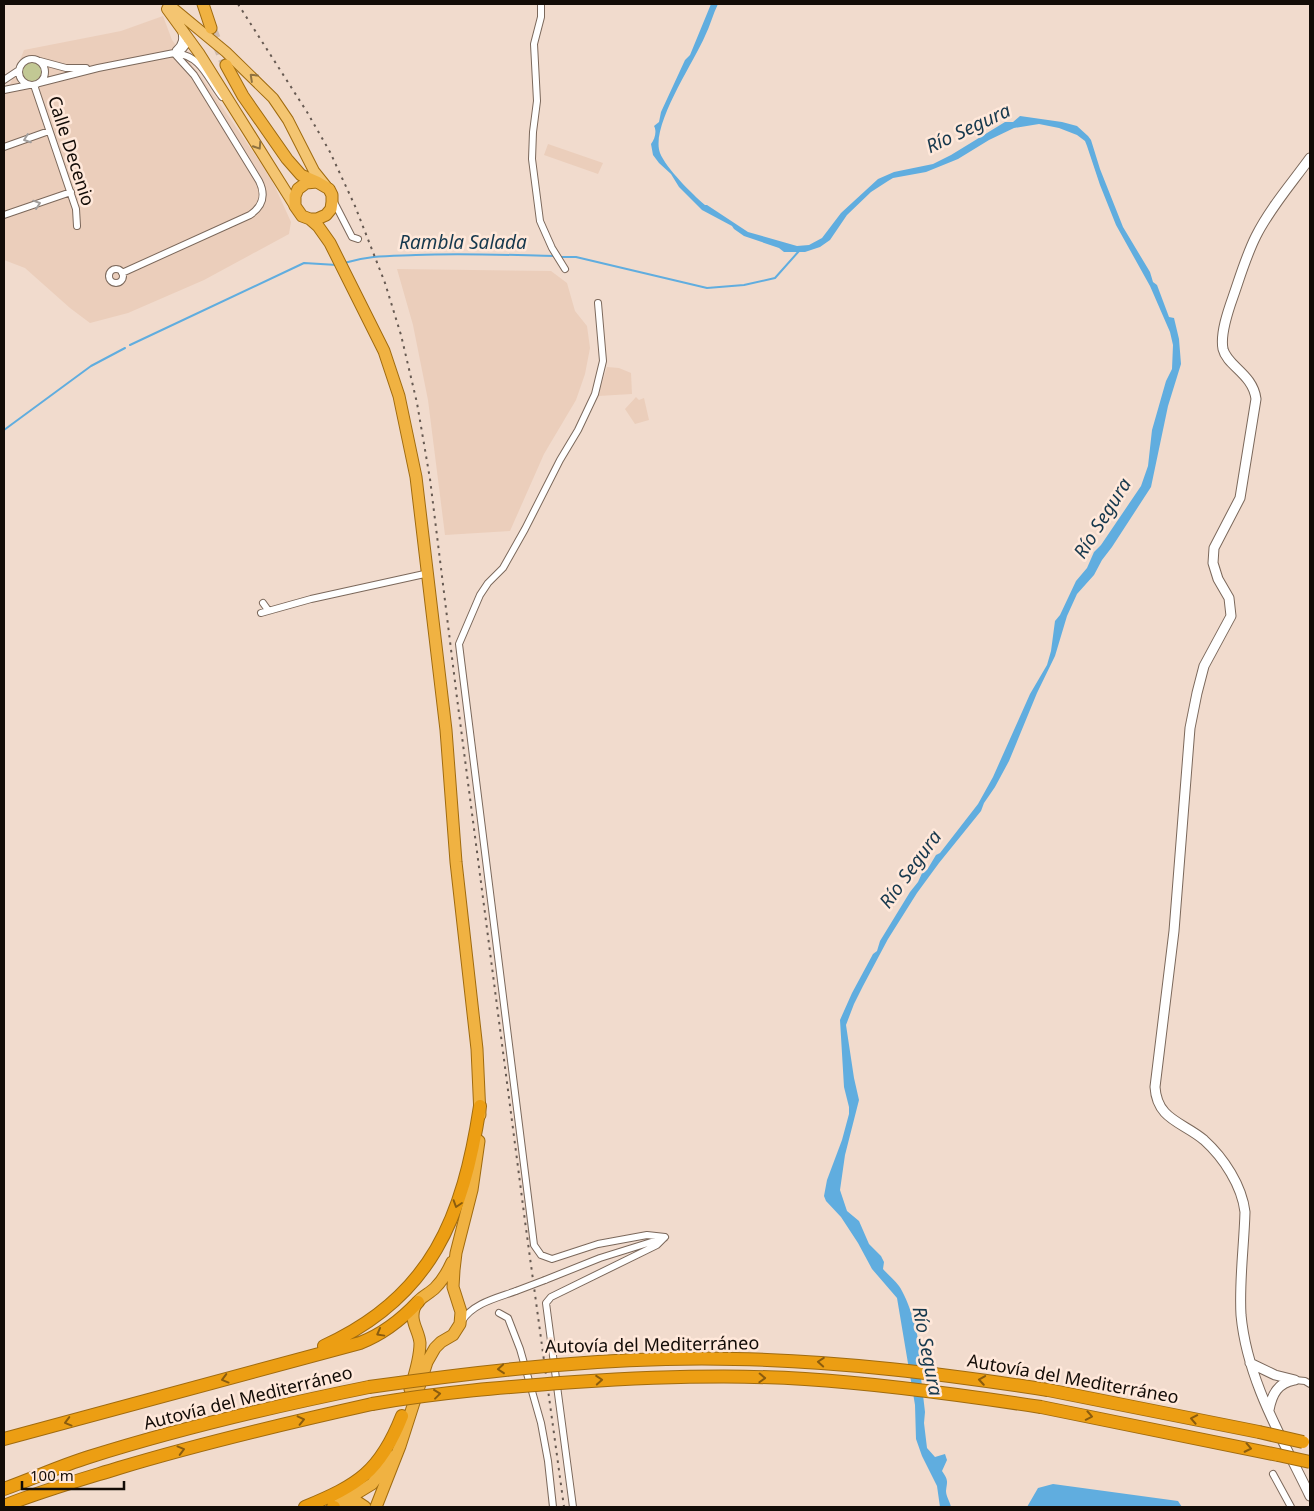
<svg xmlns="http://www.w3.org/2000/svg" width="1314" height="1511" font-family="'Noto Sans',sans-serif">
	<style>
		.built { fill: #ebcebb }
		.green { fill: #c2c894 }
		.water { fill: #60addf }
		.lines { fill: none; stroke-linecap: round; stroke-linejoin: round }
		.stream { stroke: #60addf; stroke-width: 2 }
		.trunk-tunnel { stroke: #d0bcaf; stroke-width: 11; stroke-dasharray: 11 5.5; stroke-linecap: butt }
		.minor-casing { stroke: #7b685b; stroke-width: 8 }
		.secondary-casing { stroke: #7b685b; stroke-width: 11 }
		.primary-casing { stroke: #a06b0f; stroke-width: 12 }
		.trunk-casing { stroke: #a06b0f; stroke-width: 13 }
		.motorway-casing { stroke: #a06b0f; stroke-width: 14 }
		.minor { stroke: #fff; stroke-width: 6 }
		.secondary { stroke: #fff; stroke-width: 9 }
		.primary { stroke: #f4c571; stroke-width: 10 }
		.trunk { stroke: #f0b242; stroke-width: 11 }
		.motorway { stroke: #ec9e13; stroke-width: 12 }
		.rail { stroke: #675a52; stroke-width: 2; stroke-dasharray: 2.5 5; stroke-linecap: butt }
		.minor-bridge-casing { stroke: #7b685b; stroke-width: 8; stroke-linecap: butt }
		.motorway-bridge-casing { stroke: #a06b0f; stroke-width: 14; stroke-linecap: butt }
		.minor-bridge { stroke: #fff; stroke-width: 6 }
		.motorway-bridge { stroke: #ec9e13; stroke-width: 12 }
		.oneway { stroke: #8f7241 }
		.oneway2 { stroke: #a19e9c }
		.oneway3 { stroke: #8a5c0e }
		.labels { text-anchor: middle; stroke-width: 5; stroke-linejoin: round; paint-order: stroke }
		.street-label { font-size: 18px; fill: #130c07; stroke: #ffe8da }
		.water-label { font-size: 19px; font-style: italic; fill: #16384d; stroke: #ffe8da }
	</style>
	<rect width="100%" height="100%" fill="#f1dbcd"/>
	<path class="built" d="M 163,16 L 172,40 L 205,82 L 271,178 L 291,222 L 289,234 L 204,280 L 128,313 L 90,323 L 70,308 L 25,268 L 4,260 L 4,94 L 7,92 L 24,50 L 121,31 Z
		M 548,144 L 603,163 L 598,174 L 544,155 Z
		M 397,269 L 551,271 L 567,283 L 575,311 L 587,326 L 590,348 L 585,374 L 576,400 L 544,454 L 510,531 L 445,535 L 428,400 L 413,325 Z
		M 607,367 L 619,368 L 631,373 L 632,394 L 598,396 Z
		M 636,397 L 639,400 L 644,398 L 649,420 L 635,424 L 625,409 Z"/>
	<path class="green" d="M21 72a11 11 0 1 1 22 0a11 11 0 1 1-22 0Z"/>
	<path class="water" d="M 711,4 L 718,4 C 713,14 710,26 705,36 C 694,62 650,126 660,153 C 666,168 692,194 705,205 L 707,205 L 748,232 L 797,246 L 809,245 L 822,238 L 841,213 L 878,179 L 894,172 L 933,164 L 951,155 L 1005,122 L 1013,122 L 1020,116 L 1062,122 L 1077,126 L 1088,136 L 1091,140 L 1100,169 L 1123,227 L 1150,272 L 1153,282 L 1157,285 L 1169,317 L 1174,318 L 1179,339 L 1181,364 L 1168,406 L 1151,487 L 1112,547 L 1102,560 L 1094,575 L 1077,594 L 1067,616 L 1055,656 L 1037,693 L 1009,761 L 995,787 L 984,803 L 981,811 L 939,863 L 917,893 L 888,939 L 863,986 L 854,1004 L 846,1025 L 854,1078 L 859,1100 L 845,1155 L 840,1190 L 847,1211 L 859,1221 L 869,1244 L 881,1256 L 884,1262 L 883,1269 C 888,1275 895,1280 899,1286 C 909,1300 923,1345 919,1361 L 925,1412 L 924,1423 L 927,1448 L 935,1457 L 945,1454 L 947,1460 L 942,1471 C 949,1481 947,1481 946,1491 C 946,1496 950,1502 951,1507 L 940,1507 L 937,1486 L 922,1456 L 916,1439 L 915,1405 L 897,1298 L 872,1269 L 858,1243 L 841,1217 L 826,1201 L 824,1196 L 827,1180 L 842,1140 L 849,1114 L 849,1107 L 844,1087 L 840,1020 L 852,993 L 873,954 L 877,951 L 880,941 L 910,892 L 918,882 L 923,871 L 927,870 L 936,855 L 940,853 L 978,804 L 993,777 L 1030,694 L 1047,665 L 1051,651 L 1055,621 L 1060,615 L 1076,581 L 1087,568 L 1094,552 L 1101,545 L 1141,486 L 1148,466 L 1152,430 L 1166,381 L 1172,369 L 1173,345 L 1170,332 L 1150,286 L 1116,225 L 1100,185 L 1087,146 L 1085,141 L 1077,135 L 1059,128 L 1039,124 L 1014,128 L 989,140 L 958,159 L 926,172 L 893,178 L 888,181 L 871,192 L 847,215 L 830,240 L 820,247 L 805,252 L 784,252 L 779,248 L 744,236 L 734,229 L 732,226 L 702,210 L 679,187 L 671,174 L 659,163 L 653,155 L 651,144 C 655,139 657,131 654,126 L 659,122 L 661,112 L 685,60 L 690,55 Z
		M 1053,1484 L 1178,1501 L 1182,1507 L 1027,1507 L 1038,1488 Z"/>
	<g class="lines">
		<path class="stream" d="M 560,257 L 576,257 L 707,288 L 744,285 L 775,278 L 799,251
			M 344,263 C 369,255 390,256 416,255 C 463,253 509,255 555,256
			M 130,345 L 304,263 L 337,265
			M 4,430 L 91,366 L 125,348"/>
		<path class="trunk-tunnel" d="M 211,28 L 226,65"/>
		<g class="minor-casing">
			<path id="minor" d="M 541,4 L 541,17 L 534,44 L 537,101 L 533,132 L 532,159 L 540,221 L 552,248 L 565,269
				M 176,50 C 183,44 183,38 181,30
				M 175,53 C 202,56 207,78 222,97
				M19 72a13 13 0 1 1 26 0a13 13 0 1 1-26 0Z
				M 40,61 L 66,68 L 86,68
				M 4,80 L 19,70
				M 39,83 L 98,68 L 174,53 L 183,49 L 190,40
				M 34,85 L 76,209 L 77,226
				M 4,90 L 29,85
				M 4,147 L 49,131
				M 334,202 L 352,237 L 358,239
				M 4,215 L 71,192
				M109 276a7 7 0 1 1 14 0a7 7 0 1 1-14 0Z
				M 122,273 L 250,215 C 263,206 266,195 259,181 L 194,75 L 174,53
				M 263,603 L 268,610
				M 261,613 L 311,599 L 429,573
				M 545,1280 L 600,1258 L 664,1238
				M 499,1313 L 508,1318 L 520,1349 L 541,1423 L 548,1461 L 553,1507
				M 462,1321 C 473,1303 497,1298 516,1291
				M 1295,1380 L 1305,1381 L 1310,1384
				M 1273,1474 L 1291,1507
				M 573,1507 L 546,1303 L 551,1297 L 657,1245 L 665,1237 L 647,1235 L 598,1244 L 552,1259 L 541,1255 L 534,1245 L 459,644 L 480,595 L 488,583 L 503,568 L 525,529 L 560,460 L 578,430 L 595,394 L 603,361 L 598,303"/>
		</g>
		<g class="secondary-casing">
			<path id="secondary" d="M 1310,158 C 1292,183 1270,208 1256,236 C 1246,256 1240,277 1233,297 C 1228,311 1220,334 1223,349 C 1227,366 1253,374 1256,399 L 1240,498 L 1214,548 L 1213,563 L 1218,579 L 1229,598 L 1231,616 L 1204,666 L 1197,693 L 1190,728 L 1174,931 L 1155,1087 C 1157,1120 1183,1122 1204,1140 C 1224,1158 1242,1186 1245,1212 C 1244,1247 1239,1281 1241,1315 C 1247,1380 1282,1438 1310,1496
				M 1250,1363 L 1275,1375 L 1295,1380
				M 1269,1410 C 1272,1394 1278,1383 1294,1380"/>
		</g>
		<g class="primary-casing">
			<path id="primary" d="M 168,4 L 226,52 L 273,98 L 288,120 L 314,171 L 326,186
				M 167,9 L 199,53 L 295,206"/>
		</g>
		<g class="trunk-casing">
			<path id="trunk" d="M 203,4 L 211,28
				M 226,65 L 243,96 L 287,159 L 301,175 L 317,182
				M 310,219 L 317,219 L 326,215 L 331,209 L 332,202 L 332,195 L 329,189 L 317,182 L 306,183 L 298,189 L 295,196 L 295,206 L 302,216 L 310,219 L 318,226 L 330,243 L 384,351 L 399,396 L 416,477 L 446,730 L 456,862 L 477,1049 L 480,1115
				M 410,1389 C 415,1374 420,1358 420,1343 C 419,1331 410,1322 414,1309 C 417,1298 428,1295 435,1288 C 443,1280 448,1271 452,1262
				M 346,1501 L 356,1501 L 365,1507
				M 334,1507 L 372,1484 L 383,1469 L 389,1456
				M 376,1507 L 400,1446 L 427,1362 L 435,1348 L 441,1342 L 453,1335 L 460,1324 L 461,1312 L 453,1287 L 454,1270 L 456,1253 L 472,1190 L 479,1141"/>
		</g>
		<g class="motorway-casing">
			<path id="motorway" d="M 324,1346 C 432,1297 463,1217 480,1106
				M 1048,1390 L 1259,1432
				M 1041,1407 L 1278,1455
				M 4,1439 L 360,1343 C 383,1334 401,1320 418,1302
				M 4,1489 C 32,1479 60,1466 89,1457 C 181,1428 275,1406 369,1387
				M 4,1506 C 41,1491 80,1480 119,1468 C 202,1443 287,1423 372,1404
				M 305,1507 C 358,1485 380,1472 402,1416
				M 333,1507 L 334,1507"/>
		</g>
		<use href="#minor" class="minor"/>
		<use href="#secondary" class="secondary"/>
		<use href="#primary" class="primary"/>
		<use href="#trunk" class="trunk"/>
		<use href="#motorway" class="motorway"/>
		<path class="rail" d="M 238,4 L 307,112 L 330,152 L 355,206 L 385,283 L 401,335 L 417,403 L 430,479 L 457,698 L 525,1221 L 564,1507"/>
		<g class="minor-bridge-casing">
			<path id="minor-bridge" d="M 516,1291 L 545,1280"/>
		</g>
		<g class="motorway-bridge-casing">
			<path id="motorway-bridge" d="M 369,1387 C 490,1370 612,1356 735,1359 C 840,1361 944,1374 1048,1390
				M 372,1404 C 441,1392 505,1387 575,1382 C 651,1377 728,1374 805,1379 C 884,1384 962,1395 1041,1407
				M 1259,1432 L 1303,1442
				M 1278,1455 L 1310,1462"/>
		</g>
		<use href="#minor-bridge" class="minor-bridge"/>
		<use href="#motorway-bridge" class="motorway-bridge"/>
	</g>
	<defs><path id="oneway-chevron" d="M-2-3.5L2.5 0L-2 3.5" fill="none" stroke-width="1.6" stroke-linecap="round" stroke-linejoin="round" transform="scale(1.25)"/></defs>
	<g class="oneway">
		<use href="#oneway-chevron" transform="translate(253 77) rotate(-137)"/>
		<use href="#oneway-chevron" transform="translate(258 146) rotate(57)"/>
	</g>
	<g class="oneway2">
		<use href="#oneway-chevron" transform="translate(27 139) rotate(160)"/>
		<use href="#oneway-chevron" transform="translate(37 204) rotate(-19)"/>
	</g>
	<g class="oneway3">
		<use href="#oneway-chevron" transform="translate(457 1204) rotate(108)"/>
		<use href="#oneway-chevron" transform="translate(380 1333) rotate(151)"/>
		<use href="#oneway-chevron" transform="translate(821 1362) rotate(-176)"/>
		<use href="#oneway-chevron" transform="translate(501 1369) rotate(175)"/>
		<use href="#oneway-chevron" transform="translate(762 1378) rotate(2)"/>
		<use href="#oneway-chevron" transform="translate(225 1379) rotate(165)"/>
		<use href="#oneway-chevron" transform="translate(599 1380) rotate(-4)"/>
		<use href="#oneway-chevron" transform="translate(982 1380) rotate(-171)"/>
		<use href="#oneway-chevron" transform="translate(437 1394) rotate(-7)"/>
		<use href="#oneway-chevron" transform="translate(1089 1416) rotate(11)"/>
		<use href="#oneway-chevron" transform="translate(1194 1419) rotate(-169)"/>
		<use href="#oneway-chevron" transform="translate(301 1420) rotate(-13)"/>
		<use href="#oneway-chevron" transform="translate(68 1422) rotate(165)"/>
		<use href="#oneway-chevron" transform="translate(1248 1448) rotate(12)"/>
		<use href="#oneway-chevron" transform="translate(181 1450) rotate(-15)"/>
	</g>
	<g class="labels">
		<g class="street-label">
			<text transform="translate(71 151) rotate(72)" y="6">Calle Decenio</text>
			<text transform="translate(652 1345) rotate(-1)" y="6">Autovía del Mediterráneo</text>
			<text transform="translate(1073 1379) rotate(10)" y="6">Autovía del Mediterráneo</text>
			<text transform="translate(248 1398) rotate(-14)" y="6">Autovía del Mediterráneo</text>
		</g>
		<g class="water-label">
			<text transform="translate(968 128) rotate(-25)" y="7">Río Segura</text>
			<text x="463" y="249">Rambla Salada</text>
			<text transform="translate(1102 518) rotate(-58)" y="7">Río Segura</text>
			<text transform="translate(910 869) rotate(-54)" y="7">Río Segura</text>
			<text transform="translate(928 1351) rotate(79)" y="7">Río Segura</text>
		</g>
	</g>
	<rect width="1314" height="1511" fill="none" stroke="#130c07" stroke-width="10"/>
	<path d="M22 1481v8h102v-8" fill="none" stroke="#130c07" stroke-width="2.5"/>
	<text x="30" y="1481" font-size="15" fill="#130c07" stroke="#ffe8da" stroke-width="4" paint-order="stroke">100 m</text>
</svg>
